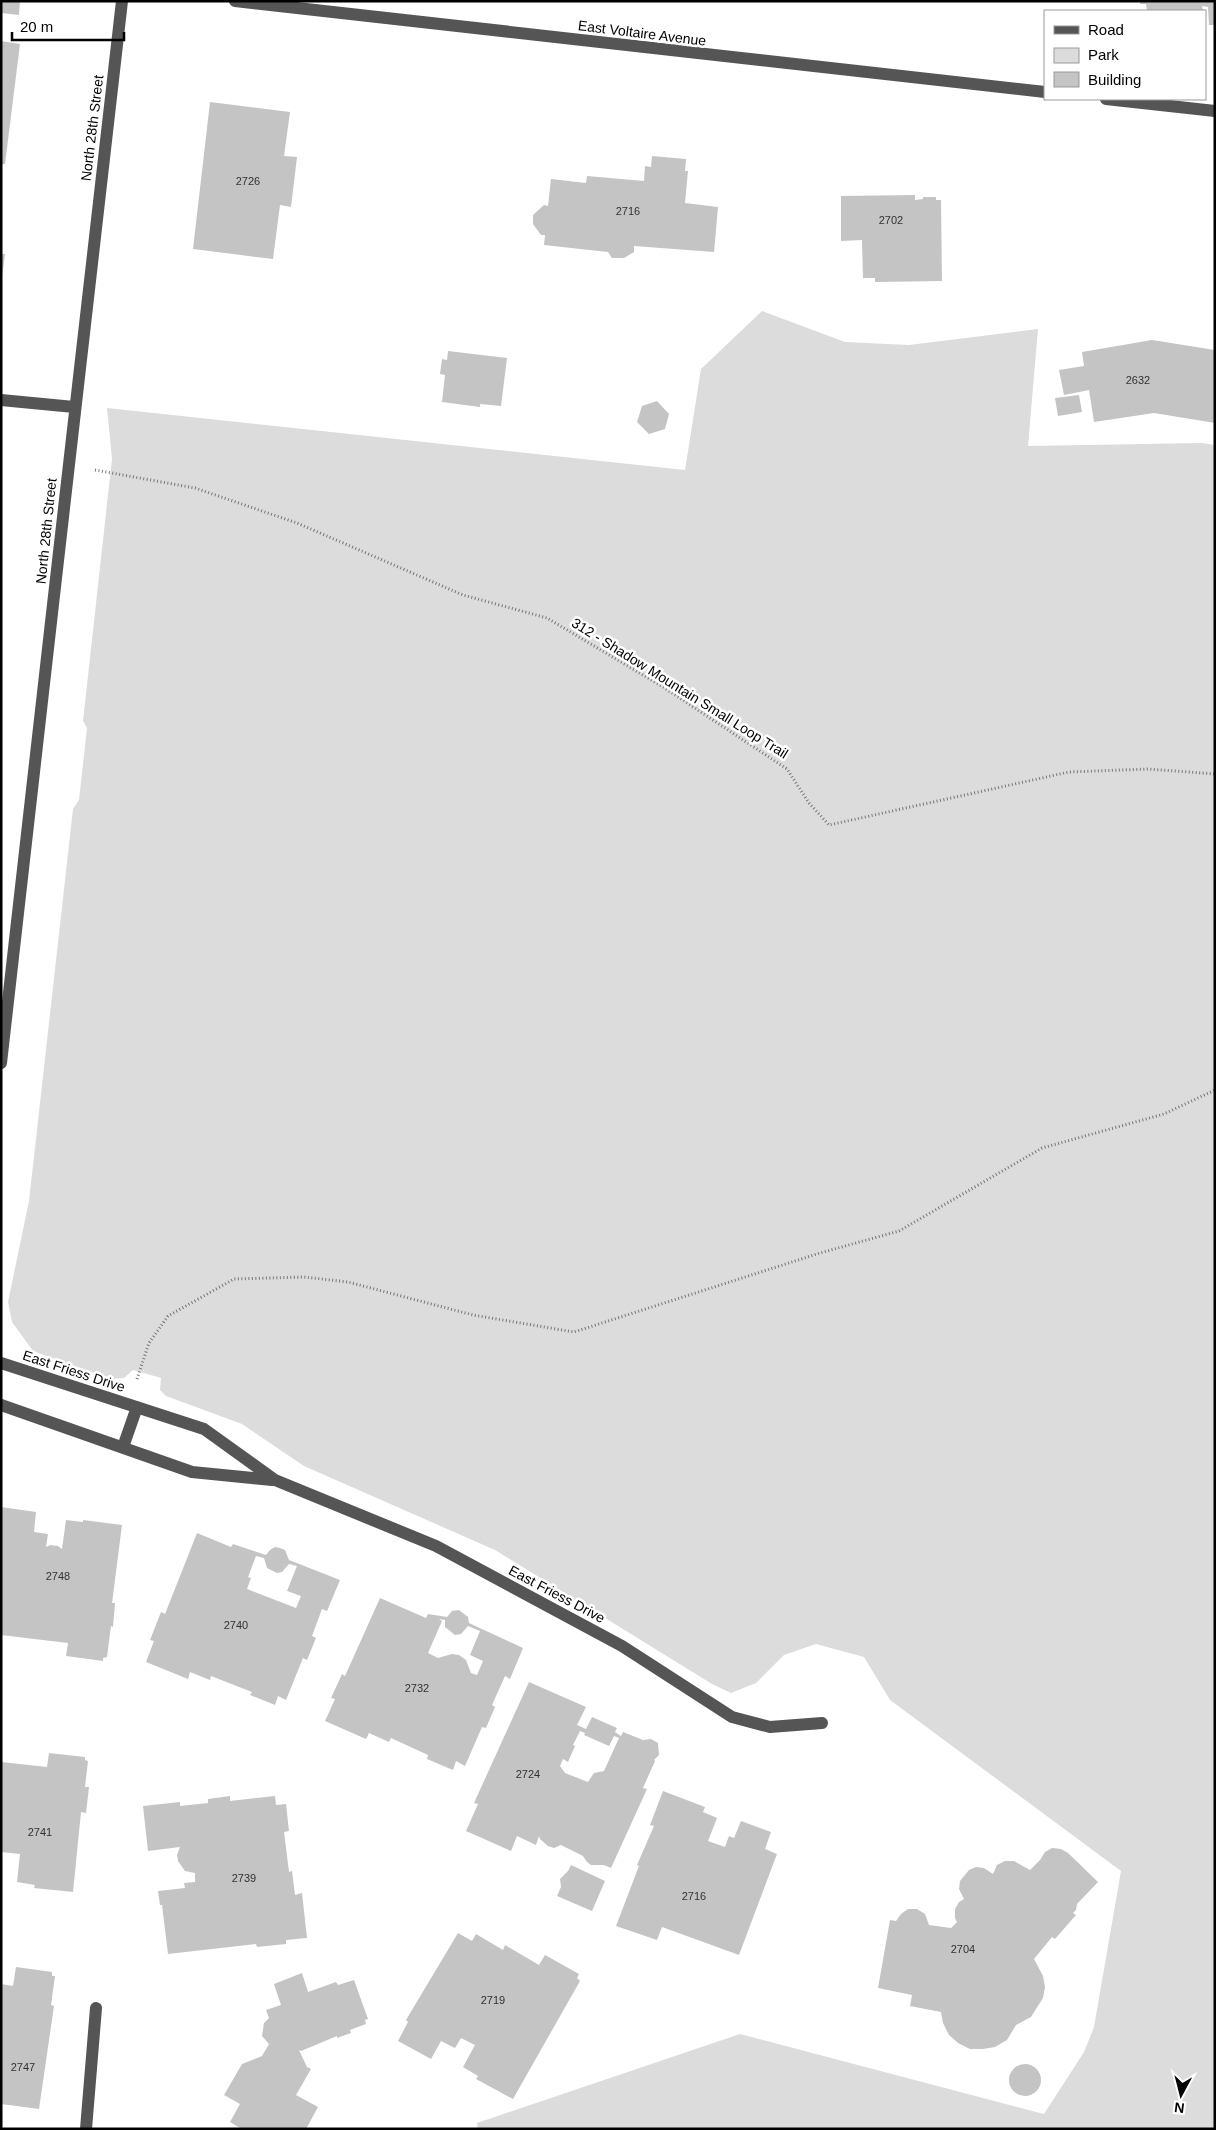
<svg xmlns="http://www.w3.org/2000/svg" width="1216" height="2130" font-family="Helvetica,sans-serif">
	<style>
		.green { fill: #dcdcdc }
		.building { fill: #c4c4c4; fill-rule: evenodd }
		.lines { fill: none; stroke-linecap: round; stroke-linejoin: round }
		.path { stroke: #777; stroke-width: 3; stroke-dasharray: 1 2.5; stroke-linecap: butt }
		.minor { stroke: #555; stroke-width: 12 }
		.labels { text-anchor: middle; stroke-width: 5; stroke-linejoin: round; paint-order: stroke }
		.number-label { font-size: 11px; fill: #313131 }
		.street-label { font-size: 14px; fill: #000; stroke: #fff }
	</style>
	<rect width="100%" height="100%" fill="#fff"/>
	<path class="green" d="M 762,311 L 845,342 L 909,345 L 1038,329 L 1028,446 L 1202,443 L 1215,445 L 1215,2129 L 478,2129 L 477,2123 L 740,2034 L 1044,2114 L 1084,2052 L 1094,2027 L 1121,1871 L 890,1700 L 864,1657 L 816,1644 L 784,1655 L 756,1683 L 731,1693 L 712,1684 L 495,1550 L 304,1466 L 242,1424 L 166,1396 L 160,1390 L 161,1378 L 133,1370 L 124,1378 L 111,1379 L 33,1351 L 12,1322 L 8,1302 L 29,1201 L 73,809 L 79,800 L 87,728 L 83,721 L 112,459 L 107,408 L 685,470 L 701,369 Z"/>
	<path class="building" d="M 1,1 L 20,1 L 19,15 L 1,13 Z
		M 1140,1 L 1215,1 L 1215,25 L 1209,25 L 1208,7 L 1202,6 L 1203,11 L 1147,11 L 1146,4 L 1140,4 Z
		M 1,41 L 20,44 L 5,164 L 1,164 Z
		M 210,102 L 290,112 L 284,156 L 297,157 L 291,207 L 280,205 L 273,259 L 193,249 Z
		M 652,156 L 686,159 L 685,171 L 688,171 L 685,203 L 718,207 L 714,252 L 634,246 L 634,252 L 624,258 L 612,258 L 608,252 L 544,245 L 545,235 L 541,235 L 533,224 L 533,215 L 544,205 L 548,206 L 551,179 L 586,183 L 587,176 L 644,181 L 645,166 L 651,167 Z
		M 915,195 L 915,200 L 923,199 L 923,197 L 936,197 L 936,200 L 941,200 L 942,281 L 875,282 L 875,278 L 863,278 L 862,240 L 841,241 L 841,196 Z
		M 1,254 L 5,254 L 2,276 L 1,276 Z
		M 1152,340 L 1215,350 L 1215,423 L 1154,413 L 1094,422 L 1089,390 L 1064,395 L 1059,370 L 1084,366 L 1082,352 Z
		M 448,351 L 507,358 L 501,406 L 480,404 L 480,407 L 442,402 L 445,375 L 440,374 L 442,359 L 447,360 Z
		M 1079,395 L 1082,412 L 1058,416 L 1055,398 Z
		M 657,401 L 669,414 L 665,429 L 649,434 L 637,422 L 642,406 Z
		M 1,1507 L 36,1512 L 34,1532 L 48,1534 L 46,1547 L 50,1545 L 58,1546 L 62,1549 L 66,1520 L 83,1522 L 83,1520 L 122,1525 L 112,1603 L 115,1603 L 113,1627 L 111,1626 L 107,1657 L 103,1658 L 103,1661 L 66,1656 L 68,1643 L 1,1635 Z
		M 197,1533 L 231,1547 L 233,1544 L 266,1555 L 270,1550 L 275,1547 L 280,1548 L 285,1550 L 289,1560 L 340,1580 L 327,1611 L 322,1609 L 312,1636 L 316,1638 L 307,1660 L 303,1658 L 286,1700 L 278,1696 L 275,1705 L 250,1695 L 252,1692 L 211,1676 L 210,1680 L 190,1672 L 188,1679 L 146,1662 L 154,1641 L 150,1640 L 161,1612 L 165,1614 ZM 256,1556 L 264,1558 L 267,1568 L 277,1573 L 282,1572 L 289,1564 L 297,1566 L 287,1591 L 301,1596 L 296,1608 L 247,1589 L 251,1578 L 248,1577 Z
		M 380,1598 L 426,1618 L 428,1614 L 447,1617 L 452,1611 L 459,1610 L 468,1617 L 469,1623 L 523,1648 L 510,1679 L 505,1676 L 492,1705 L 495,1707 L 486,1728 L 482,1727 L 465,1766 L 456,1761 L 453,1770 L 427,1759 L 428,1755 L 391,1738 L 389,1742 L 369,1733 L 366,1739 L 325,1721 L 335,1699 L 331,1698 L 342,1674 L 345,1676 ZM 439,1619 L 445,1620 L 445,1627 L 455,1635 L 461,1634 L 468,1626 L 480,1631 L 470,1655 L 483,1661 L 477,1675 L 471,1673 L 466,1660 L 459,1655 L 452,1654 L 438,1658 L 428,1653 L 442,1621 Z
		M 529,1682 L 586,1707 L 577,1725 L 586,1729 L 592,1717 L 617,1728 L 615,1732 L 621,1736 L 623,1732 L 643,1740 L 651,1739 L 658,1743 L 659,1755 L 654,1760 L 655,1761 L 643,1788 L 647,1789 L 611,1868 L 604,1865 L 591,1865 L 587,1862 L 583,1856 L 561,1845 L 554,1848 L 548,1846 L 540,1839 L 539,1836 L 536,1845 L 517,1836 L 511,1851 L 466,1831 L 478,1804 L 474,1803 ZM 580,1731 L 585,1733 L 584,1735 L 609,1746 L 614,1736 L 619,1738 L 604,1771 L 594,1773 L 588,1782 L 565,1773 L 560,1766 L 563,1759 L 568,1762 L 575,1746 L 573,1745 Z
		M 49,1753 L 85,1757 L 85,1760 L 88,1761 L 85,1787 L 89,1787 L 86,1813 L 81,1812 L 73,1892 L 34,1888 L 35,1885 L 17,1882 L 20,1854 L 1,1852 L 1,1762 L 47,1767 Z
		M 663,1791 L 705,1807 L 703,1812 L 717,1818 L 708,1841 L 725,1847 L 729,1836 L 734,1838 L 741,1821 L 771,1832 L 765,1849 L 777,1854 L 739,1955 L 662,1927 L 657,1940 L 616,1926 L 639,1866 L 637,1865 L 654,1826 L 650,1825 Z
		M 230,1796 L 230,1801 L 275,1796 L 276,1805 L 286,1804 L 289,1831 L 284,1832 L 289,1872 L 292,1871 L 295,1895 L 302,1893 L 307,1938 L 286,1940 L 286,1944 L 257,1947 L 256,1944 L 168,1954 L 162,1905 L 160,1905 L 158,1891 L 185,1888 L 184,1883 L 195,1882 L 195,1873 L 185,1871 L 178,1861 L 177,1855 L 180,1847 L 148,1851 L 143,1806 L 180,1802 L 180,1806 L 208,1803 L 208,1799 Z
		M 1052,1848 L 1061,1849 L 1068,1853 L 1098,1882 L 1077,1904 L 1076,1910 L 1073,1913 L 1076,1915 L 1055,1939 L 1052,1937 L 1034,1959 L 1043,1976 L 1045,1987 L 1043,1998 L 1031,2017 L 1016,2025 L 1007,2040 L 995,2047 L 983,2049 L 970,2049 L 958,2043 L 949,2035 L 943,2023 L 941,2012 L 910,2006 L 912,1995 L 878,1988 L 890,1920 L 896,1921 L 901,1914 L 908,1909 L 917,1909 L 925,1914 L 929,1925 L 951,1928 L 957,1922 L 955,1918 L 955,1909 L 959,1902 L 964,1899 L 959,1889 L 960,1881 L 969,1870 L 976,1867 L 984,1868 L 993,1874 L 997,1865 L 1005,1861 L 1014,1861 L 1030,1870 L 1040,1860 L 1045,1852 Z
		M 571,1865 L 605,1881 L 592,1911 L 557,1896 L 561,1887 L 560,1879 L 568,1871 Z
		M 458,1933 L 472,1941 L 476,1934 L 503,1950 L 505,1945 L 539,1965 L 545,1955 L 579,1974 L 577,1978 L 580,1981 L 513,2099 L 476,2079 L 478,2076 L 463,2067 L 475,2045 L 461,2038 L 455,2048 L 441,2041 L 431,2059 L 398,2041 L 408,2022 L 406,2020 Z
		M 16,1967 L 52,1972 L 52,1976 L 55,1976 L 51,2005 L 54,2006 L 39,2109 L 1,2104 L 1,1984 L 13,1986 Z
		M 302,1973 L 308,1992 L 336,1982 L 338,1985 L 354,1980 L 368,2019 L 365,2020 L 366,2024 L 350,2030 L 351,2033 L 337,2038 L 337,2036 L 301,2051 L 299,2050 L 307,2067 L 311,2069 L 296,2095 L 318,2107 L 306,2129 L 242,2129 L 230,2122 L 240,2104 L 224,2095 L 242,2064 L 262,2056 L 269,2044 L 262,2036 L 264,2023 L 269,2018 L 266,2010 L 281,2005 L 274,1984 Z
		M1009 2080a16 16 0 1 1 32 0a16 16 0 1 1-32 0Z"/>
	<g class="lines">
		<path class="path" d="M 95,470 L 195,488 L 297,523 L 463,595 L 547,618 L 663,687 L 787,769 L 809,803 L 829,825 L 1069,772 L 1148,769 L 1215,774
			M 137,1379 L 149,1343 L 168,1316 L 234,1279 L 304,1277 L 348,1282 L 473,1315 L 574,1332 L 820,1253 L 899,1231 L 1042,1148 L 1164,1114 L 1215,1090"/>
		<path class="minor" d="M 235,1 L 1045,92
			M 1106,99 L 1215,111
			M 1,400 L 74,407
			M 1,1063 C 42,709 80,355 122,1
			M 1,1363 L 204,1429 L 275,1480 L 436,1546 L 622,1646 L 732,1717 L 770,1727 L 822,1723
			M 1,1405 L 192,1472 L 272,1480
			M 123,1447 L 137,1407
			M 86,2129 L 96,2008"/>
	</g>
	<g class="labels">
		<g class="number-label">
			<text x="248" y="185">2726</text>
			<text x="628" y="215">2716</text>
			<text x="891" y="224">2702</text>
			<text x="1138" y="384">2632</text>
			<text x="58" y="1580">2748</text>
			<text x="236" y="1629">2740</text>
			<text x="417" y="1692">2732</text>
			<text x="528" y="1778">2724</text>
			<text x="40" y="1836">2741</text>
			<text x="244" y="1882">2739</text>
			<text x="694" y="1900">2716</text>
			<text x="963" y="1953">2704</text>
			<text x="493" y="2004">2719</text>
			<text x="23" y="2071">2747</text>
		</g>
		<g class="street-label">
			<text transform="translate(642 33) rotate(7)" y="5">East Voltaire Avenue</text>
			<text transform="translate(92 128) rotate(-83)" y="5">North 28th Street</text>
			<text transform="translate(46 531) rotate(-84)" y="5">North 28th Street</text>
			<text transform="translate(680 688) rotate(32)" y="5">312 - Shadow Mountain Small Loop Trail</text>
			<text transform="translate(74 1371) rotate(18)" y="5">East Friess Drive</text>
			<text transform="translate(557 1594) rotate(28)" y="5">East Friess Drive</text>
		</g>
	</g>
	<rect width="1216" height="2130" fill="none" stroke="#000000" stroke-width="5"/>
	<rect x="1044" y="10" width="162" height="90" fill="#ffffff" stroke="#999999"/>
	<rect x="1054" y="26" width="25" height="8" fill="#555555" stroke="#999999"/>
	<text x="1088" y="35" font-size="15" fill="#000000">Road</text>
	<rect x="1054" y="48" width="25" height="15" fill="#dcdcdc" stroke="#999999"/>
	<text x="1088" y="60" font-size="15" fill="#000000">Park</text>
	<rect x="1054" y="72" width="25" height="15" fill="#c4c4c4" stroke="#999999"/>
	<text x="1088" y="85" font-size="15" fill="#000000">Building</text>
	<g transform="translate(1181 2095) rotate(187)" stroke="#ffffff" stroke-width="4" paint-order="stroke">
	<path d="M0-4L9 19L0 12L-9 19Z" fill="#000000"/>
	<text y="-8" font-size="14" font-weight="bold" text-anchor="middle" fill="#000000">N</text>
	</g>
	<path d="M12 32v8h112v-8" fill="none" stroke="#000000" stroke-width="2.5"/>
	<text x="20" y="32" font-size="15" fill="#000000" stroke="#ffffff" stroke-width="4" paint-order="stroke">20 m</text>
</svg>
